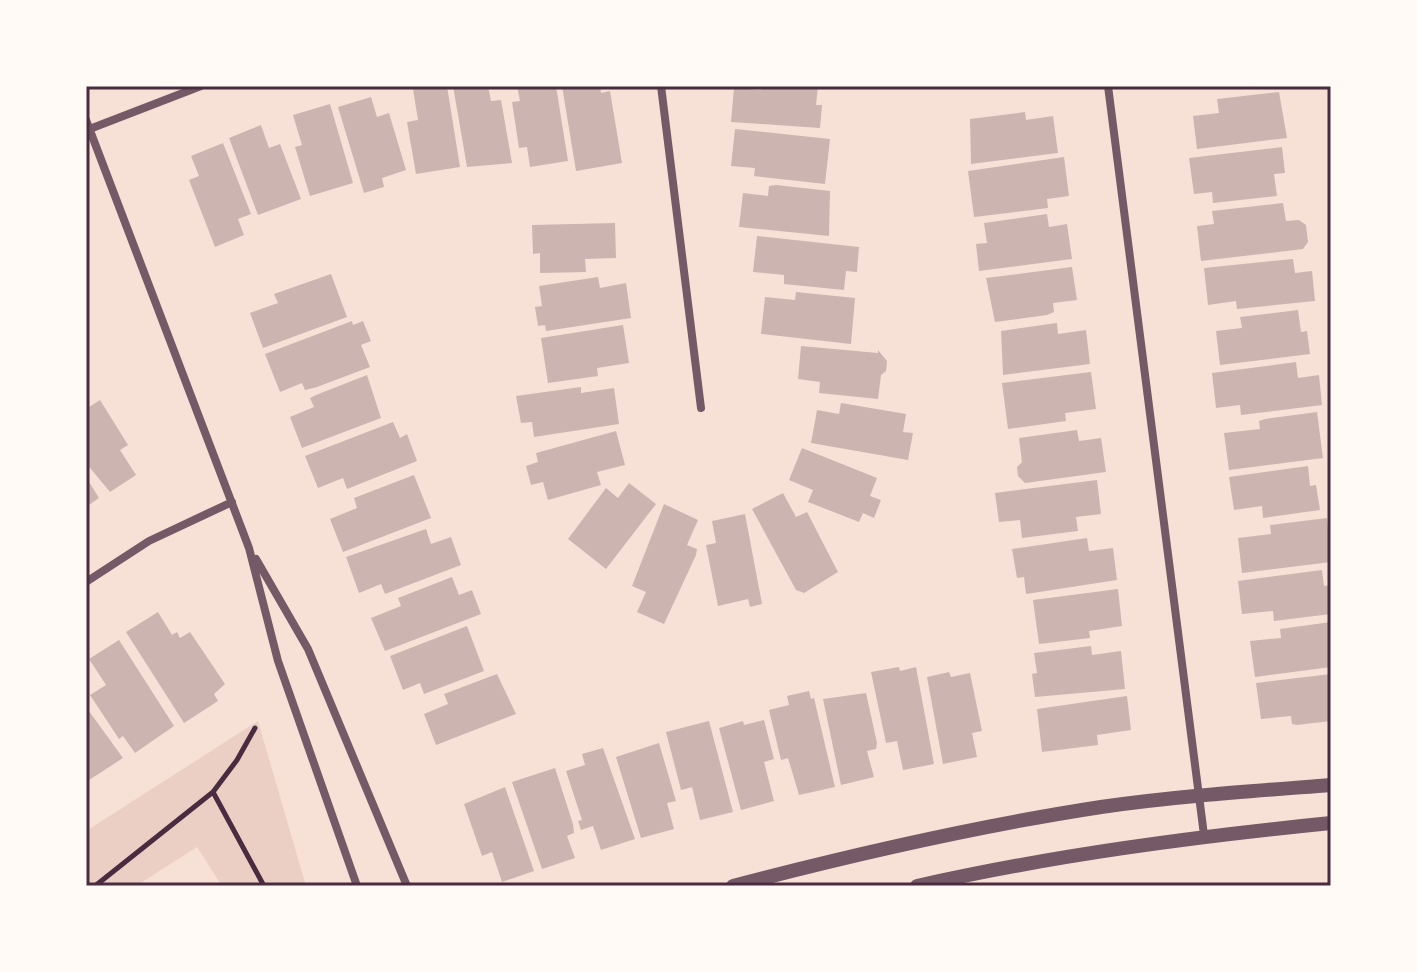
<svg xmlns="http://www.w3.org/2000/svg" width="1417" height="972" font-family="'Titillium Web',sans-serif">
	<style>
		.green { fill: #ebcfc5 }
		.building { fill: #ccb4b1 }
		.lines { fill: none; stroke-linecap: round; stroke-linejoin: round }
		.path { stroke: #4a2c40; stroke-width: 5 }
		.minor { stroke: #755966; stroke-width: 8 }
		.tertiary { stroke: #755966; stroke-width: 14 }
		.neatline { fill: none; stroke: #4a2c40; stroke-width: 3 }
	</style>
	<rect width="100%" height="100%" fill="#f7e1d7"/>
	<path class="green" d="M 258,721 L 306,886 L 222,886 L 197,847 L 136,886 L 86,886 L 86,831 Z"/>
	<path class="building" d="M 447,86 L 460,167 L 416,174 L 407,122 L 418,120 L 413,89 Z
		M 453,86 L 488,86 L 491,101 L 501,100 L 512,163 L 467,167 Z
		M 517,86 L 556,86 L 568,161 L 530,167 L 527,147 L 519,148 L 512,102 L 520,101 Z
		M 562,86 L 600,86 L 601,93 L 610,91 L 622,163 L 576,171 Z
		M 761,86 L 818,86 L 816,105 L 822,105 L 820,128 L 731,122 L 734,88 L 761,90 Z
		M 1279,92 L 1287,138 L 1197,149 L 1193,116 L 1219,113 L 1217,99 Z
		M 371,97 L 377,117 L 389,113 L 406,170 L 382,178 L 384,187 L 364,193 L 338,107 Z
		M 330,104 L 353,183 L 310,196 L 295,147 L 302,145 L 293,115 Z
		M 1025,112 L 1026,120 L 1053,116 L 1058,153 L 971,164 L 970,119 Z
		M 261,125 L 269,148 L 280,144 L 301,199 L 258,215 L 229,138 Z
		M 735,129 L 830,139 L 825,184 L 754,176 L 755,168 L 731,166 Z
		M 223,143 L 251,214 L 238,219 L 244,235 L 215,247 L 189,180 L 199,176 L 191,156 Z
		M 1282,147 L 1285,173 L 1274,174 L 1277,196 L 1213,203 L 1212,192 L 1194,194 L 1189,158 Z
		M 1064,157 L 1069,196 L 1047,199 L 1048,208 L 974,217 L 968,171 Z
		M 776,185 L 830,191 L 829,236 L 739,227 L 743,193 L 768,196 L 769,186 Z
		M 1283,203 L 1286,221 L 1299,220 L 1306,225 L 1308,242 L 1303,249 L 1201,261 L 1197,226 L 1214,224 L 1212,211 Z
		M 1047,214 L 1049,227 L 1067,224 L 1072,259 L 979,271 L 976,244 L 987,243 L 984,223 Z
		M 615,223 L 616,258 L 585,259 L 586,272 L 540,273 L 540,253 L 533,254 L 532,225 Z
		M 757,236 L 859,247 L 857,272 L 846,271 L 844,290 L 784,284 L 784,275 L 753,272 Z
		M 1293,259 L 1295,273 L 1312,271 L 1315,301 L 1237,309 L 1236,301 L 1208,305 L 1204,268 Z
		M 1072,267 L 1077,300 L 1053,303 L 1054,312 L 1047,315 L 995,322 L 986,278 Z
		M 331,274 L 347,317 L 263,348 L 250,313 L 278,303 L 274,294 Z
		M 598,277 L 600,288 L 626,283 L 631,318 L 546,331 L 545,325 L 538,326 L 535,307 L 542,306 L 539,286 Z
		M 796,292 L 855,298 L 851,344 L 761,334 L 765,297 L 795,300 Z
		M 1298,310 L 1301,332 L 1307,331 L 1310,354 L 1220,365 L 1216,331 L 1242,328 L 1240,317 Z
		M 352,321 L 353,325 L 363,321 L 371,341 L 361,345 L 370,367 L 317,387 L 305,390 L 302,383 L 280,392 L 265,354 Z
		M 1057,323 L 1058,334 L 1086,330 L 1090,364 L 1003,375 L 1001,331 Z
		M 623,325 L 629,363 L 597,368 L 598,376 L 548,383 L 541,338 Z
		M 801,346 L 878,353 L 878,350 L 887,361 L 886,371 L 881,375 L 878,399 L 819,393 L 820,382 L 798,379 Z
		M 1296,362 L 1298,378 L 1319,375 L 1322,405 L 1241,415 L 1240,405 L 1216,408 L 1212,373 Z
		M 1091,372 L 1096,409 L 1065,413 L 1066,421 L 1008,429 L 1002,383 Z
		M 367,375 L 381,418 L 302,448 L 290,417 L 314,407 L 310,398 L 316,395 Z
		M 581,387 L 581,393 L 614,388 L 619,424 L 534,437 L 532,422 L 521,423 L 516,396 Z
		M 100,400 L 128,445 L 120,450 L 136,475 L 110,492 L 86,463 L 86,409 Z
		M 841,403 L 906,414 L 903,432 L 913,433 L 908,460 L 811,443 L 817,410 L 839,414 Z
		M 1317,412 L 1323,458 L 1229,470 L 1224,433 L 1260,429 L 1259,421 L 1265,419 Z
		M 393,422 L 400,438 L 407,434 L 417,461 L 347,489 L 343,478 L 318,488 L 305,456 Z
		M 1077,430 L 1079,441 L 1101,438 L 1106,472 L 1025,483 L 1018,476 L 1017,467 L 1022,462 L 1019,438 Z
		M 616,431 L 625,465 L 597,472 L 601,485 L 548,500 L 543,482 L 531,485 L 526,466 L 538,462 L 536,453 Z
		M 802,448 L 877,478 L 870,496 L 881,500 L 874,518 L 863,513 L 859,522 L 808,502 L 813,490 L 789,480 Z
		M 1308,466 L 1310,486 L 1316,485 L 1320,510 L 1263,518 L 1262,506 L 1234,510 L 1229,477 Z
		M 414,475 L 431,518 L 343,552 L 330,519 L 357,508 L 354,498 Z
		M 86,477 L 99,498 L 86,507 Z
		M 1097,480 L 1101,514 L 1076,517 L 1078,531 L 1022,538 L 1020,520 L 999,522 L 995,493 Z
		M 629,483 L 656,504 L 606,569 L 568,539 L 606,488 L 618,498 Z
		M 783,493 L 796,517 L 807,512 L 838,572 L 804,593 L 796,590 L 752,509 Z
		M 664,504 L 698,520 L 687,545 L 697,549 L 696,555 L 664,624 L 637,612 L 646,592 L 632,586 Z
		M 745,514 L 762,604 L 750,607 L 748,599 L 718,606 L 706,545 L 716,543 L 712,521 Z
		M 1327,518 L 1331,562 L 1242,573 L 1238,538 L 1271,534 L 1270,525 Z
		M 426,529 L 431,544 L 451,537 L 461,565 L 385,594 L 381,584 L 359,593 L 346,557 Z
		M 1087,538 L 1089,551 L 1113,548 L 1117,580 L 1026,594 L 1024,577 L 1017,578 L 1012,549 Z
		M 1322,570 L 1324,586 L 1331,585 L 1331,614 L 1274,621 L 1273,611 L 1242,614 L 1238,581 Z
		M 452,577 L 459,595 L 472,590 L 481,614 L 385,651 L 371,618 L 401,606 L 398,598 Z
		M 1118,589 L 1122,626 L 1089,631 L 1090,638 L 1039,644 L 1033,600 Z
		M 158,612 L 172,635 L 177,632 L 180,638 L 190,632 L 225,684 L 214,694 L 218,701 L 184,723 L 126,632 Z
		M 1331,622 L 1331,667 L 1255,677 L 1250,641 L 1281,638 L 1280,629 Z
		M 467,626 L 484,671 L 424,694 L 420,683 L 403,690 L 390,656 Z
		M 119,640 L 174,726 L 135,753 L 123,736 L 119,739 L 90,695 L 106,685 L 89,659 Z
		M 1091,646 L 1092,655 L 1121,651 L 1125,689 L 1035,697 L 1032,674 L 1037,673 L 1034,653 Z
		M 899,667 L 900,671 L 916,667 L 934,764 L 903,770 L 897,741 L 886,743 L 871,672 Z
		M 949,672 L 951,677 L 970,673 L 982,731 L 972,733 L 977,757 L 943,764 L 927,677 Z
		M 497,674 L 516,714 L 436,745 L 424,714 L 448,704 L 444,694 Z
		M 1331,674 L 1331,721 L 1297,725 L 1292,724 L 1291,716 L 1261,719 L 1256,683 Z
		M 809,691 L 811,699 L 814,698 L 835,787 L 799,795 L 788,758 L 781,760 L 769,710 L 789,705 L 787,696 Z
		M 866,693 L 877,743 L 876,749 L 867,751 L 874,777 L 841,785 L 823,699 Z
		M 1127,696 L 1131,730 L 1097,735 L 1098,745 L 1042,752 L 1037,709 Z
		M 86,707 L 123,758 L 86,782 Z
		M 764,720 L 774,759 L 764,762 L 774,801 L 741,810 L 719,728 L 743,721 L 744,725 Z
		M 709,721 L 733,812 L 700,820 L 692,787 L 681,790 L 666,732 Z
		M 659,743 L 676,801 L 667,803 L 674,829 L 641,838 L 616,757 Z
		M 603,748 L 635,839 L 601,850 L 593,826 L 581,830 L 578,821 L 582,820 L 566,771 L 585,765 L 582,754 Z
		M 555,768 L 573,824 L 574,833 L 567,836 L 575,858 L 542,869 L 512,782 Z
		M 505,787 L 534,871 L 502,882 L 492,852 L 482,856 L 464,804 Z"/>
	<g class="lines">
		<path class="path" d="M 213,792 L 264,886
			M 95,886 L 213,792 L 237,760 L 255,728"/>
		<path class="minor" d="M 661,86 L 701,408
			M 1108,86 L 1204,835
			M 86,120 L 249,548 L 278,661 L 357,886
			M 87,130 L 201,86
			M 256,559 L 308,649 L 407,886
			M 86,582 L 149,541 L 232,502"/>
		<path class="tertiary" d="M 733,886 C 855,854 977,826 1101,807 C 1178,796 1254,791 1331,785
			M 917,886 C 1054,855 1192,837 1331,823"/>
	</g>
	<rect width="1417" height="972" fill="none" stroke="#fffaf5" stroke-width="176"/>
	<rect x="88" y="88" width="1241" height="796" class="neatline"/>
</svg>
